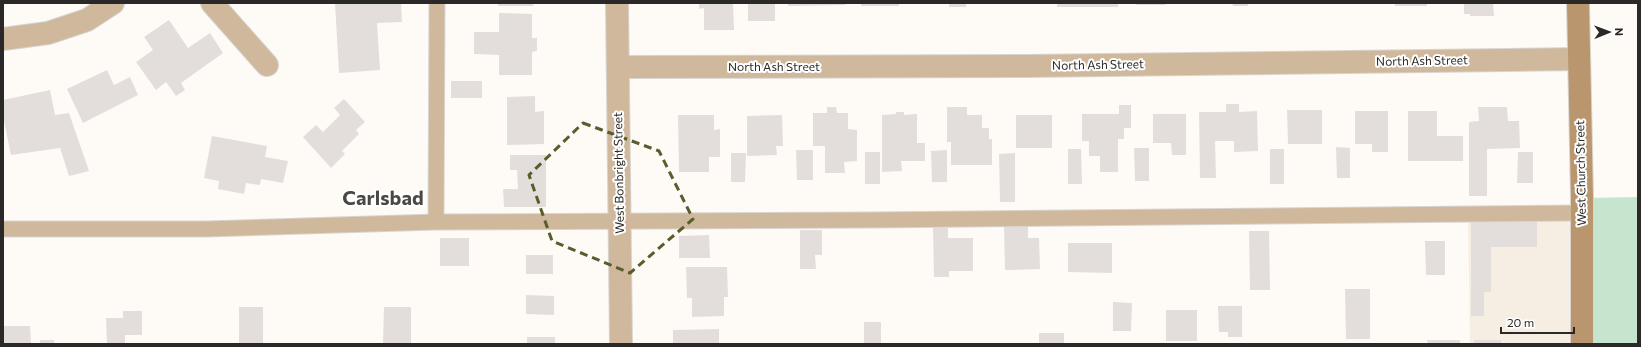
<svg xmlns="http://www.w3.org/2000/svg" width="1641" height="347" font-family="Commissioner,sans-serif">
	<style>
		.built { fill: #f6eee3 }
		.green { fill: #c7e4cf }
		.building { fill: #e3dedb }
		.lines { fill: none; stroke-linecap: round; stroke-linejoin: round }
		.lane-casing { stroke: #d8d5d1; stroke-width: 17 }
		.street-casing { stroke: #d8d5d1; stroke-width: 24 }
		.secondary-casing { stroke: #d8d5d1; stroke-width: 24 }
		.lane { stroke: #cfb89c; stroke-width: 15 }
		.street { stroke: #cfb89c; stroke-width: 22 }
		.secondary { stroke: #b9966d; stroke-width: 22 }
		.marked { fill: none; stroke: #575d2b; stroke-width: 3; stroke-dasharray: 8 5; stroke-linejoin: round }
		.labels { text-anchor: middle; stroke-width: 4; stroke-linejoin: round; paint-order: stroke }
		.street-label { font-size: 12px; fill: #2a2927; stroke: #fff }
		.town-label { font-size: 20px; font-weight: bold; fill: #4a4844; stroke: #fff }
	</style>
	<rect width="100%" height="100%" fill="#fefbf6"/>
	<path class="built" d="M 1581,213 L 1582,344 L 1470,344 L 1468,214 Z"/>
	<path class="green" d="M 1638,197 L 1638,344 L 1582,344 L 1582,198 Z"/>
	<path class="building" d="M 335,3 L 401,3 L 402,22 L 377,23 L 380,70 L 339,73 Z
		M 498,3 L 534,3 L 533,6 L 498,6 Z
		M 699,3 L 733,3 L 734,30 L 704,30 L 704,8 L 699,9 Z
		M 748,3 L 775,3 L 775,21 L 748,21 Z
		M 788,3 L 846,3 L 846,5 L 788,6 Z
		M 861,3 L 899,3 L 899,6 L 861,6 Z
		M 949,3 L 966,3 L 966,7 L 949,7 Z
		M 1057,3 L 1118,3 L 1118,7 L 1057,7 Z
		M 1135,3 L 1166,3 L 1166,5 L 1136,5 Z
		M 1232,3 L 1248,3 L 1248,6 L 1233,6 Z
		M 1395,3 L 1427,3 L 1427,6 L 1395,6 Z
		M 1464,3 L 1493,3 L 1494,16 L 1470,16 L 1470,14 L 1464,14 Z
		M 499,13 L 532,14 L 532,38 L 537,38 L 537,51 L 532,52 L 532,75 L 499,75 L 499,55 L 474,54 L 474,32 L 499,32 Z
		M 169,20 L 188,48 L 210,33 L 223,53 L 181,83 L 185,90 L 176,96 L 166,82 L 156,90 L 136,62 L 153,50 L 144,37 Z
		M 107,70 L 114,85 L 130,77 L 138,95 L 83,123 L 67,89 Z
		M 451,81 L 482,81 L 482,98 L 451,98 Z
		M 50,90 L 55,115 L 69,113 L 89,171 L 69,176 L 60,148 L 11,155 L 3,116 L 3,100 Z
		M 535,96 L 535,112 L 544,111 L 544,144 L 507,145 L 507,97 Z
		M 344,99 L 365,122 L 356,130 L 359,134 L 342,151 L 345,154 L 331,168 L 303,137 L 316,125 L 323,132 L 340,115 L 334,108 Z
		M 1226,104 L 1239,104 L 1239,112 L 1257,111 L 1258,151 L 1234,152 L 1234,141 L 1215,141 L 1216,178 L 1200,178 L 1199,112 L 1226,112 Z
		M 1119,105 L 1131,105 L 1131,128 L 1124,128 L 1124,139 L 1118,139 L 1118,172 L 1100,172 L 1100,156 L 1089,156 L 1089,141 L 1082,141 L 1082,114 L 1119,114 Z
		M 827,107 L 836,107 L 837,113 L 848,113 L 848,129 L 857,130 L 857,161 L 844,162 L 845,173 L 825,173 L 825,146 L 813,146 L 813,113 L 827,113 Z
		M 947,107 L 967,107 L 967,115 L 982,115 L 982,128 L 989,128 L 989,139 L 992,139 L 992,165 L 951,165 L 951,142 L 947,142 Z
		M 1478,107 L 1507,107 L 1508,121 L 1519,121 L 1520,148 L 1487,149 L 1487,196 L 1469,196 L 1469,122 L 1479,121 Z
		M 1287,110 L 1322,110 L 1322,144 L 1288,144 Z
		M 1355,111 L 1388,111 L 1388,152 L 1372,152 L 1372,144 L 1355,144 Z
		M 1408,111 L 1437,111 L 1437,136 L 1463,136 L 1463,161 L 1408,161 Z
		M 896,112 L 904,112 L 904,115 L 917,114 L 917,143 L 925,143 L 925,161 L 901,161 L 902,171 L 882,172 L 882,115 L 896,114 Z
		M 1153,114 L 1186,114 L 1186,155 L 1172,155 L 1171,143 L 1153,143 Z
		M 678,115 L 714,115 L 714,130 L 720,129 L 720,157 L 709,157 L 709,172 L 679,172 Z
		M 782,115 L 783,146 L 776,146 L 777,155 L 747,156 L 747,116 Z
		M 1016,115 L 1052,115 L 1052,148 L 1016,148 Z
		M 212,136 L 267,146 L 265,157 L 288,161 L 283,183 L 261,179 L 260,185 L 246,183 L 244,194 L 218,189 L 219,181 L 204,178 Z
		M 1336,147 L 1350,148 L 1350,178 L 1337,178 Z
		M 1134,148 L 1149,148 L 1149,181 L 1135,181 Z
		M 1068,149 L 1081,149 L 1082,184 L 1068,184 Z
		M 1270,149 L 1284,149 L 1284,184 L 1270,184 Z
		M 796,150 L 813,150 L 813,180 L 797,180 Z
		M 947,150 L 947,182 L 932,182 L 931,151 Z
		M 865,152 L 880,152 L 880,184 L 865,184 Z
		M 1518,152 L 1533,152 L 1533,183 L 1517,183 Z
		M 731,153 L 746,153 L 745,182 L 731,182 Z
		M 1015,153 L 1015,202 L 1000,202 L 999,154 Z
		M 510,155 L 546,155 L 546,207 L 504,207 L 503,189 L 518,189 L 517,170 L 510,170 Z
		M 1471,217 L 1537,217 L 1537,247 L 1491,247 L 1491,292 L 1484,292 L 1484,316 L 1471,316 Z
		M 1028,226 L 1028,238 L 1039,238 L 1040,269 L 1005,270 L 1004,227 Z
		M 933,228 L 948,228 L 948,238 L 973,238 L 973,271 L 949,271 L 949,277 L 934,277 Z
		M 800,230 L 822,230 L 822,255 L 815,255 L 816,269 L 800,269 Z
		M 1249,231 L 1269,231 L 1270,290 L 1250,290 Z
		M 709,235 L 710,258 L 679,258 L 679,236 Z
		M 440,238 L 469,238 L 469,266 L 440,266 Z
		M 1425,241 L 1445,241 L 1445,275 L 1426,275 Z
		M 1068,243 L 1112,243 L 1112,273 L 1068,272 Z
		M 526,255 L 553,255 L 553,274 L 526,274 Z
		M 686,267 L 727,267 L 728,297 L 724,297 L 724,316 L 692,317 L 692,298 L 687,298 Z
		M 1345,289 L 1370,289 L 1370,339 L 1346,339 Z
		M 526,295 L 554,296 L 554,315 L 526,314 Z
		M 1113,302 L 1132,303 L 1131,331 L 1113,331 Z
		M 1218,306 L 1242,306 L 1242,337 L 1228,337 L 1228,332 L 1219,332 Z
		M 239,307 L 263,307 L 263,344 L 239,344 Z
		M 384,307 L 411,307 L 411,344 L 383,344 Z
		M 1166,310 L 1197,310 L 1197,341 L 1166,341 Z
		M 123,311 L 142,311 L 142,335 L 125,335 L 125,344 L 107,344 L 106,318 L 123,318 Z
		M 864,322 L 881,322 L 881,344 L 864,344 Z
		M 3,326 L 30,326 L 31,344 L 3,344 Z
		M 719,329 L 719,344 L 673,344 L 673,330 Z
		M 1039,333 L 1064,333 L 1064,344 L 1039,344 Z
		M 527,337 L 555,337 L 555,344 L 527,344 Z
		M 40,340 L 54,340 L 54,344 L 40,344 Z
		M 1427,340 L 1460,340 L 1460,344 L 1428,344 Z
		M 1474,340 L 1501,340 L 1501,344 L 1474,344 Z"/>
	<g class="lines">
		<g class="lane-casing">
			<path id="lane" d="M 436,222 L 437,3
				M 3,229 L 207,229 L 436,222 L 872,220 L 1581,213"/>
		</g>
		<g class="street-casing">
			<path id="street" d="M 212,3 L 267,65
				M 617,3 L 621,344
				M 3,39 L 48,33 L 87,20 L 113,3
				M 618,67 L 1026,66 L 1579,59"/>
		</g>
		<g class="secondary-casing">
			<path id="secondary" d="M 1578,3 L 1582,198 L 1582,344"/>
		</g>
		<use href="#lane" class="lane"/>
		<use href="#street" class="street"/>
		<use href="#secondary" class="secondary"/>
	</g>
	<path class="marked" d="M 583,123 L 659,151 L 693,219 L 630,273 L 552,241 L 529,175 Z"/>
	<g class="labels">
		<g class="street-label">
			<text transform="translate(1422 61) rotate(-1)" y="4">North Ash Street</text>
			<text transform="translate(1098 65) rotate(-1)" y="4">North Ash Street</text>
			<text x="774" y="71">North Ash Street</text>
			<text transform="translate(619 173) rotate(-91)" y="4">West Bonbright Street</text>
			<text transform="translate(1581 173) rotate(-91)" y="4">West Church Street</text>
		</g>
		<g class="town-label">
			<text x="383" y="205">Carlsbad</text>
		</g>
	</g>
	<rect width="1641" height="347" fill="none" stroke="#2a2927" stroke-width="8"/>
	<g transform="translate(1609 32) rotate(89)" stroke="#ffffff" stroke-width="3" paint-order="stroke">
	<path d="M0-3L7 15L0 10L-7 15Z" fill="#2a2927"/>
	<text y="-6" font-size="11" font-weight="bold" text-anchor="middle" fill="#2a2927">N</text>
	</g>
	<path d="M1501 327v6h73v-6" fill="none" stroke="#2a2927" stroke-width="2"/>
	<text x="1507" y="327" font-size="12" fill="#2a2927" stroke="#ffffff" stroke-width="3" paint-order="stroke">20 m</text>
</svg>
